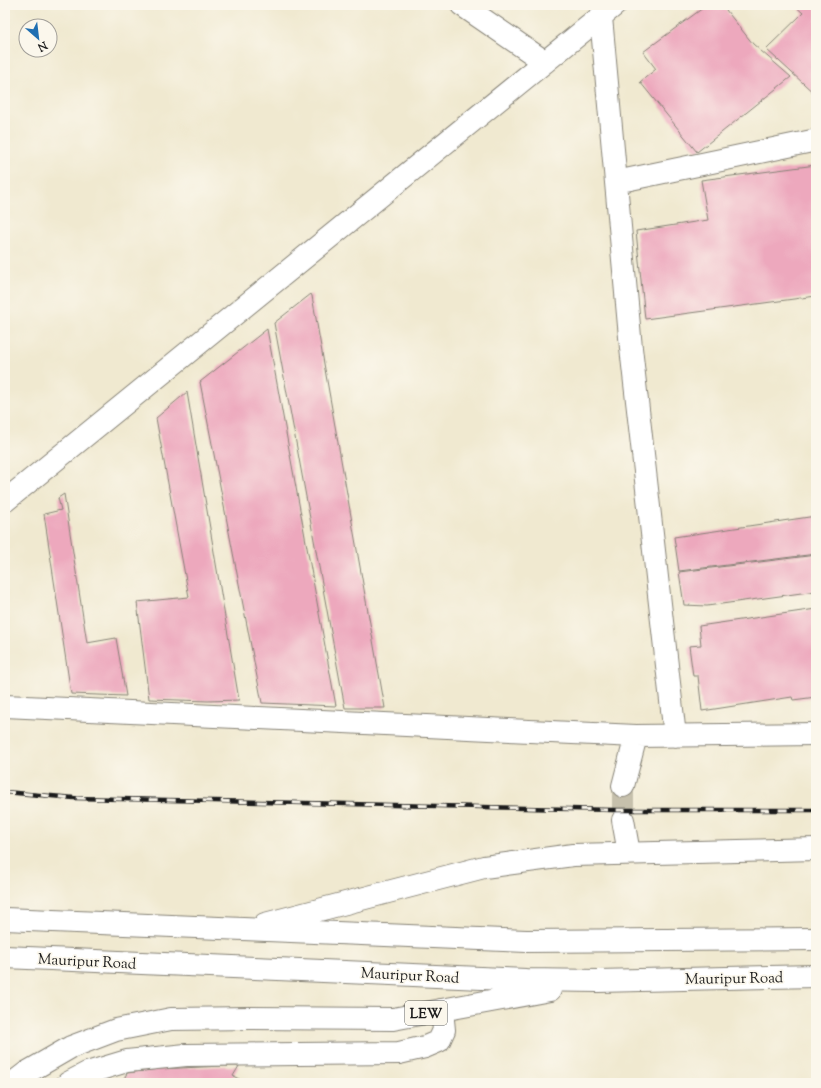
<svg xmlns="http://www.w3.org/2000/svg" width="821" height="1088" font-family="'Sorts Mill Goudy',serif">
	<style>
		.building { fill: #eda8bd }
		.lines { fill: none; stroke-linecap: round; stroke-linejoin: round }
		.minor-tunnel { stroke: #c6c0ac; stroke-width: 22; stroke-dasharray: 22 11; stroke-linecap: butt }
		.minor-casing { stroke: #868276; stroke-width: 24 }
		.highway-casing { stroke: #868276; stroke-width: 24 }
		.minor { stroke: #fff; stroke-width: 22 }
		.highway { stroke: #fff; stroke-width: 22 }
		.rail-casing { stroke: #1c1c1c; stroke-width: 4.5 }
		.rail { stroke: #fbf7ec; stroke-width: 3; stroke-dasharray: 9; stroke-linecap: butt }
		.labels { text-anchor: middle; stroke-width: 3.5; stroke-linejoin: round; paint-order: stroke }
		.shield { fill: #fbf7ec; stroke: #5f5e5a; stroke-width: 1 }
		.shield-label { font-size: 14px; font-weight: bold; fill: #1c1c1c }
		.street-label { font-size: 15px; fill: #1c1c1c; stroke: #fbf7ec }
	</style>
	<rect width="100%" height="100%" fill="#fbf7ec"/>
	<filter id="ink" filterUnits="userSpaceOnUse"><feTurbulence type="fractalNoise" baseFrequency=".025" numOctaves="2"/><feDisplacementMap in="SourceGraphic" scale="8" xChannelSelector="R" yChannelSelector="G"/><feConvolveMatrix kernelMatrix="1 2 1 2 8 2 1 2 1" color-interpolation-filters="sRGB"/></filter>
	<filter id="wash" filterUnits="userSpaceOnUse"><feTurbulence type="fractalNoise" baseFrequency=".012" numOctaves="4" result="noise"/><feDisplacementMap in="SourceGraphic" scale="16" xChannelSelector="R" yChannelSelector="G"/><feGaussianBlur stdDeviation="0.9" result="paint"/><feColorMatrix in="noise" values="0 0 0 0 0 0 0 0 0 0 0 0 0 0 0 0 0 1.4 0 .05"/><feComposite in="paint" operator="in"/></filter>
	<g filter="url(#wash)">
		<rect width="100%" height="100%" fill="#f0e9d0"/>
		<g id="blocks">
			<path class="building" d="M 707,5 L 722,5 L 753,44 L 791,77 L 697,152 L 640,82 L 656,69 L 643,52 Z
				M 794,5 L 816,5 L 816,95 L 766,49 L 803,13 Z
				M 816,165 L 816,296 L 645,319 L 636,231 L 708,220 L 701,180 Z
				M 311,294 L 312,296 L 385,708 L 345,708 L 274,323 Z
				M 267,329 L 336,706 L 262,703 L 200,382 Z
				M 187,392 L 239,700 L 208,701 L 149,699 L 137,602 L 189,597 L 156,418 Z
				M 64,494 L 87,643 L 116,638 L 126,696 L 71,694 L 44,514 L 61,510 L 58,498 Z
				M 816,516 L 816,554 L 679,571 L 674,537 Z
				M 816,555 L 816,591 L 707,606 L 684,605 L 679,572 Z
				M 816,609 L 816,697 L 793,700 L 792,697 L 702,711 L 698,676 L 693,676 L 689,646 L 701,645 L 699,626 Z
				M 223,1066 L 239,1066 L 233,1076 L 247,1083 L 122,1083 L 127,1073 L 159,1069 Z"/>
		</g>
	</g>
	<g filter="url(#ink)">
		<use href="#blocks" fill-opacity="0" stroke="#868276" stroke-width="1"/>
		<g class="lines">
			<path class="minor-tunnel" d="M 623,786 L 623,820"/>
			<g class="minor-casing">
				<path id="minor" d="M 462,5 L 545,62
					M 601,17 L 631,348 L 675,736
					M 616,182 L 812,141
					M 5,501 L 615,5
					M 5,706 L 636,736 L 816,734
					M 623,786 L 636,736
					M 623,820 L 629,853
					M 68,1083 L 87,1073 L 127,1061 L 186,1055 L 399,1053 L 425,1047 L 439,1041 L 444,1030 L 442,1010"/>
			</g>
			<g class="highway-casing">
				<path id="highway" d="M 5,919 L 526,941 L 816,939
					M 265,924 L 484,867 L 573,855 L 816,849
					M 5,957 L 526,980 L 598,981 L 816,976
					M 13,1083 L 26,1073 L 71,1047 L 116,1030 L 171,1019 L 251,1018 L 393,1019 L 550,990"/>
			</g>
			<use href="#minor" class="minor"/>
			<use href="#highway" class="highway"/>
			<g class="rail-casing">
				<path id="rail" d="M 5,792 L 74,798 L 348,804 L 613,810 L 816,810"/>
			</g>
			<use href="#rail" class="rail"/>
		</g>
	</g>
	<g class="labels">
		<rect class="shield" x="405" y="1001" width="42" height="24" rx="3"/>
		<g class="shield-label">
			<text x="426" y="1018">LEW</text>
		</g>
		<g class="street-label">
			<text transform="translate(87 961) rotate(3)" y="5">Mauripur Road</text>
			<text transform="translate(410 975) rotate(3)" y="5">Mauripur Road</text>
			<text transform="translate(734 978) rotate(-1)" y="5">Mauripur Road</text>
		</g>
	</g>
	<rect width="821" height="1088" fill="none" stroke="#fbf7ec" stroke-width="20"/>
	<g transform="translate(38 38) rotate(152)"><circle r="19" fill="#fbf7ec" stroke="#a29f99"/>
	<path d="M0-3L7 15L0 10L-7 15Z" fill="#1f6fb2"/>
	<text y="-6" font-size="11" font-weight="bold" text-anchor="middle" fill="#1c1c1c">N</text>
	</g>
</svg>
